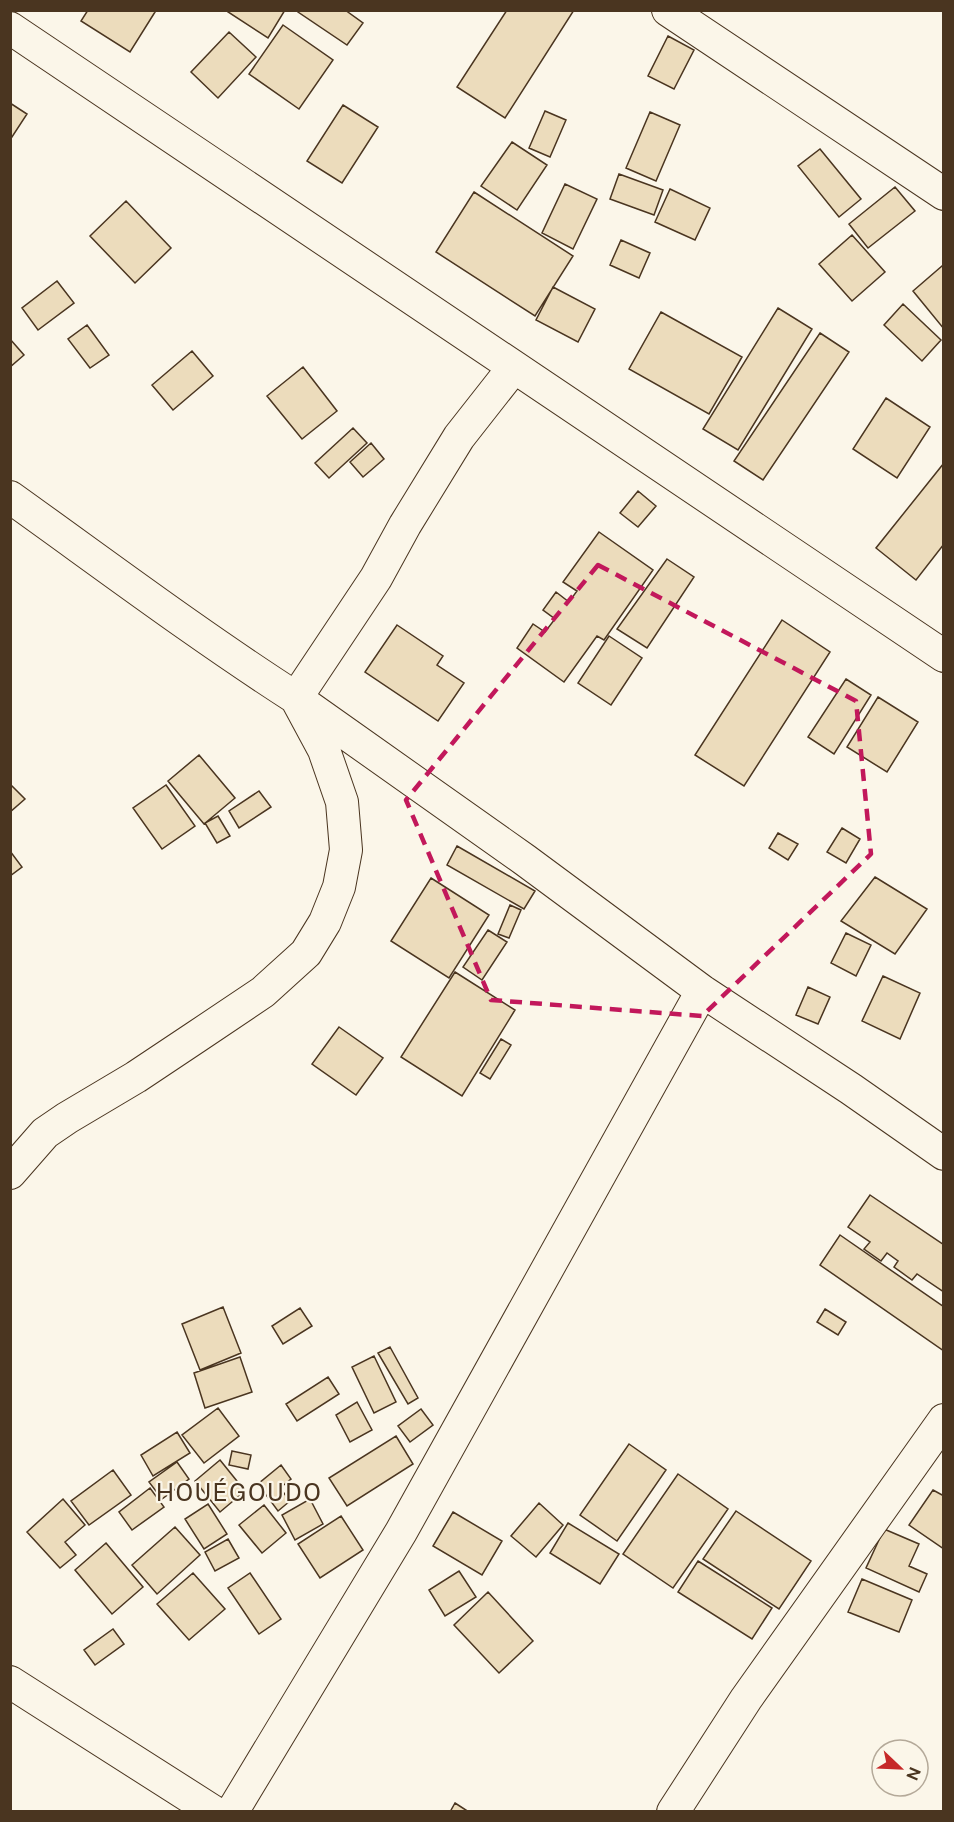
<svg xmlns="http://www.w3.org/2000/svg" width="954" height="1822" font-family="'Public Sans',sans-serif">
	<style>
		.building { fill: #ecdcbc; stroke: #4a3520; stroke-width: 1.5 }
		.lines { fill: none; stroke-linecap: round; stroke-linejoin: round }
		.minor-casing { stroke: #4a3520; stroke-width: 34 }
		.minor { stroke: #fbf6e9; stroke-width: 32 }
		.marked { fill: none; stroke: #c2185b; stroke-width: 4.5; stroke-dasharray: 12 8; stroke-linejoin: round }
		.labels { text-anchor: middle; stroke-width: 4.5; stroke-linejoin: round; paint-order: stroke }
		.quarter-label { font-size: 24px; letter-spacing: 1.5px; fill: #4a3520; stroke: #fbf6e9 }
	</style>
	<rect width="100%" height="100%" fill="#fbf6e9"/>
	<path class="building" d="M 88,10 L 153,10 L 155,12 L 130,52 L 81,21 Z
		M 225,10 L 285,10 L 268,38 Z
		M 299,10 L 345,10 L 363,23 L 347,45 L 298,12 Z
		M 507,10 L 574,10 L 505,118 L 457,87 Z
		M 283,25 L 333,60 L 299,109 L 249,74 Z
		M 229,32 L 256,57 L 218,98 L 191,72 Z
		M 668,36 L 694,50 L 674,89 L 648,76 Z
		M 10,103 L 27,114 L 10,140 Z
		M 343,105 L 378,127 L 342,183 L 307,161 Z
		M 545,111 L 566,120 L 550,157 L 529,148 Z
		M 650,112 L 680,125 L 656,181 L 626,168 Z
		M 512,142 L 547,165 L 517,210 L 481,186 Z
		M 820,149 L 861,199 L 839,217 L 798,166 Z
		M 619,174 L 663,190 L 654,215 L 610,199 Z
		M 565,184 L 597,199 L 573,249 L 542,233 Z
		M 895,187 L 915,211 L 868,248 L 849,224 Z
		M 670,189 L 710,208 L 695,240 L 655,222 Z
		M 474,192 L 573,256 L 535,316 L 436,252 Z
		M 126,201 L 171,248 L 135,283 L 90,236 Z
		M 852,235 L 885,272 L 852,301 L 819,264 Z
		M 621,240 L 650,253 L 639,278 L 610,265 Z
		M 942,266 L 944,268 L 944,329 L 913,291 Z
		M 57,281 L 74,303 L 38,330 L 22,308 Z
		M 553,287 L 595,309 L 578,342 L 536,320 Z
		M 903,304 L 941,340 L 922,361 L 884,325 Z
		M 778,308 L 812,329 L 738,450 L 703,429 Z
		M 661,312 L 742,357 L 709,414 L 629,369 Z
		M 87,325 L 109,355 L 90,368 L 68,339 Z
		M 820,333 L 849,352 L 763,480 L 734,461 Z
		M 10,339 L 24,355 L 10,367 Z
		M 192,351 L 213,376 L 173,410 L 152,385 Z
		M 303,367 L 337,411 L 302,439 L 267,396 Z
		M 886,398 L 930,427 L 897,478 L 853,449 Z
		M 353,428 L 367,443 L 329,478 L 315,463 Z
		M 371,443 L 384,459 L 363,477 L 350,462 Z
		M 944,463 L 944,544 L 916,580 L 876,548 Z
		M 638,491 L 656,506 L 638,527 L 620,513 Z
		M 599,532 L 653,570 L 604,640 L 597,636 L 564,682 L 517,648 L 533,624 L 545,632 L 555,619 L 543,610 L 556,592 L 569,602 L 577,591 L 563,582 Z
		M 667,559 L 694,577 L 647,648 L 617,629 Z
		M 782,620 L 830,652 L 744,786 L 695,755 Z
		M 397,625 L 443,656 L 437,665 L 464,683 L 438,721 L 365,672 Z
		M 609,636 L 642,658 L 611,705 L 578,683 Z
		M 846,679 L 871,695 L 834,754 L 808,737 Z
		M 878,697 L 918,722 L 887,772 L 847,747 Z
		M 199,755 L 235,798 L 204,824 L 168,781 Z
		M 10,784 L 25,799 L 10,812 Z
		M 166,785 L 195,826 L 162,849 L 133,808 Z
		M 259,791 L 271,807 L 239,828 L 229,811 Z
		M 218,816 L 230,836 L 217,843 L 205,823 Z
		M 842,828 L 860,839 L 846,863 L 827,852 Z
		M 778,833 L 798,844 L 788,860 L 769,848 Z
		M 457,846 L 535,891 L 524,909 L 447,865 Z
		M 10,851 L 22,867 L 10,876 Z
		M 875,877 L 927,909 L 895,954 L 841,921 Z
		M 431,878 L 489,915 L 449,978 L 391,941 Z
		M 510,905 L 521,910 L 509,938 L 498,934 Z
		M 488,930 L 507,942 L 482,980 L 463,967 Z
		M 846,933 L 871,945 L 856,976 L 831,963 Z
		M 455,972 L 515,1010 L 462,1096 L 401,1057 Z
		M 883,976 L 920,993 L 900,1039 L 862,1021 Z
		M 808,987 L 830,997 L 818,1024 L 796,1015 Z
		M 339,1027 L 383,1058 L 356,1095 L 312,1064 Z
		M 501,1039 L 511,1045 L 490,1079 L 480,1073 Z
		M 870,1195 L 944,1245 L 944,1292 L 917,1274 L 912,1280 L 894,1267 L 898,1261 L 887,1253 L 881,1261 L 864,1249 L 870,1242 L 848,1227 Z
		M 840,1235 L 944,1307 L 944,1351 L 820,1265 Z
		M 223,1307 L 241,1353 L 200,1370 L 182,1324 Z
		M 300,1308 L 312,1326 L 283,1344 L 272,1326 Z
		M 825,1309 L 846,1322 L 838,1335 L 817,1322 Z
		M 390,1347 L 418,1398 L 408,1404 L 378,1353 Z
		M 374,1356 L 396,1402 L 374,1413 L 352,1367 Z
		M 240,1357 L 252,1392 L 205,1408 L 194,1373 Z
		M 328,1377 L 339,1394 L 297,1421 L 286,1404 Z
		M 357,1402 L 372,1430 L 350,1442 L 336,1415 Z
		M 218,1408 L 239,1436 L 204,1463 L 182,1435 Z
		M 421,1409 L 433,1425 L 410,1442 L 398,1426 Z
		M 177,1432 L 190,1453 L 153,1476 L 141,1455 Z
		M 396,1436 L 413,1464 L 347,1506 L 329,1478 Z
		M 629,1444 L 666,1470 L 617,1541 L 580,1515 Z
		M 232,1451 L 251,1455 L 248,1469 L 229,1465 Z
		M 220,1460 L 245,1491 L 220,1512 L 195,1481 Z
		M 177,1462 L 189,1479 L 162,1499 L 149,1482 Z
		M 281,1465 L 291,1479 L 280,1488 L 290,1501 L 278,1511 L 258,1484 Z
		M 113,1470 L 131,1495 L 89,1525 L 71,1501 Z
		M 678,1474 L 728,1509 L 673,1588 L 623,1554 Z
		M 150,1488 L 164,1507 L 132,1530 L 119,1512 Z
		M 933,1490 L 944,1496 L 944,1549 L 909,1525 Z
		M 63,1499 L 85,1525 L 65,1542 L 76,1555 L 60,1568 L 27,1532 Z
		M 310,1499 L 323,1524 L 295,1540 L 282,1515 Z
		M 539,1503 L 563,1525 L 536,1557 L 511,1536 Z
		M 208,1504 L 227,1534 L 204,1549 L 185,1519 Z
		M 264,1505 L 286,1533 L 262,1553 L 239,1525 Z
		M 736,1511 L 811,1561 L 779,1609 L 703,1559 Z
		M 453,1512 L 502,1541 L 482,1575 L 433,1546 Z
		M 341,1516 L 363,1550 L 320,1578 L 298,1544 Z
		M 568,1523 L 619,1554 L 600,1584 L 550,1553 Z
		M 175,1527 L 200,1555 L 157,1594 L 132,1565 Z
		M 884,1529 L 919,1544 L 909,1566 L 927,1574 L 919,1592 L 866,1568 Z
		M 228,1539 L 239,1558 L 215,1571 L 205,1552 Z
		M 106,1543 L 143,1587 L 112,1614 L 75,1570 Z
		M 698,1561 L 772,1608 L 752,1639 L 678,1592 Z
		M 459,1571 L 476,1597 L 445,1616 L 429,1590 Z
		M 193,1573 L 225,1609 L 189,1640 L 157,1604 Z
		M 250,1573 L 281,1619 L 259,1634 L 228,1588 Z
		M 862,1579 L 912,1600 L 899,1632 L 848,1612 Z
		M 488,1592 L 533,1641 L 499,1673 L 454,1625 Z
		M 113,1629 L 124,1644 L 95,1665 L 84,1650 Z
		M 455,1803 L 469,1812 L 450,1812 Z"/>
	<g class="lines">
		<g class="minor-casing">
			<path id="minor" d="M 668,10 L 944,194
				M 10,28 L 944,656
				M 10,497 C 105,565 198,635 296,698 L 525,860 L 702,991 L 851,1089 L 944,1154
				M 10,1173 L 45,1133 L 67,1118 L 136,1077 L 196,1037 L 263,992 L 306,953 L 325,922 L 339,887 L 346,850 L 342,802 L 324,750 L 296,698 L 376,578 L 405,525 L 459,437 L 514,367
				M 10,1682 L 214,1812
				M 232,1812 L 401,1532 L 702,991
				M 673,1812 L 746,1699 L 944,1420"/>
		</g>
		<use href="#minor" class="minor"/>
	</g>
	<path class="marked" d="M 598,565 L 856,701 L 871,854 L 702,1016 L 491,1000 L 406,800 Z"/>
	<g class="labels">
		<g class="quarter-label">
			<text x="239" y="1501">HOUÉGOUDO</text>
		</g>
	</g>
	<rect width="954" height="1822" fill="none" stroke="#4a3520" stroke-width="24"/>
	<g transform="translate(900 1768) rotate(113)"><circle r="28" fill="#fbf6e9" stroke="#b4a999" stroke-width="1.5"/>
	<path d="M0-4.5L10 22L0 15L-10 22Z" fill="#c62828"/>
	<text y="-9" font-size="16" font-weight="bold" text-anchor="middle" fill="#4a3520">N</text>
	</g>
</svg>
